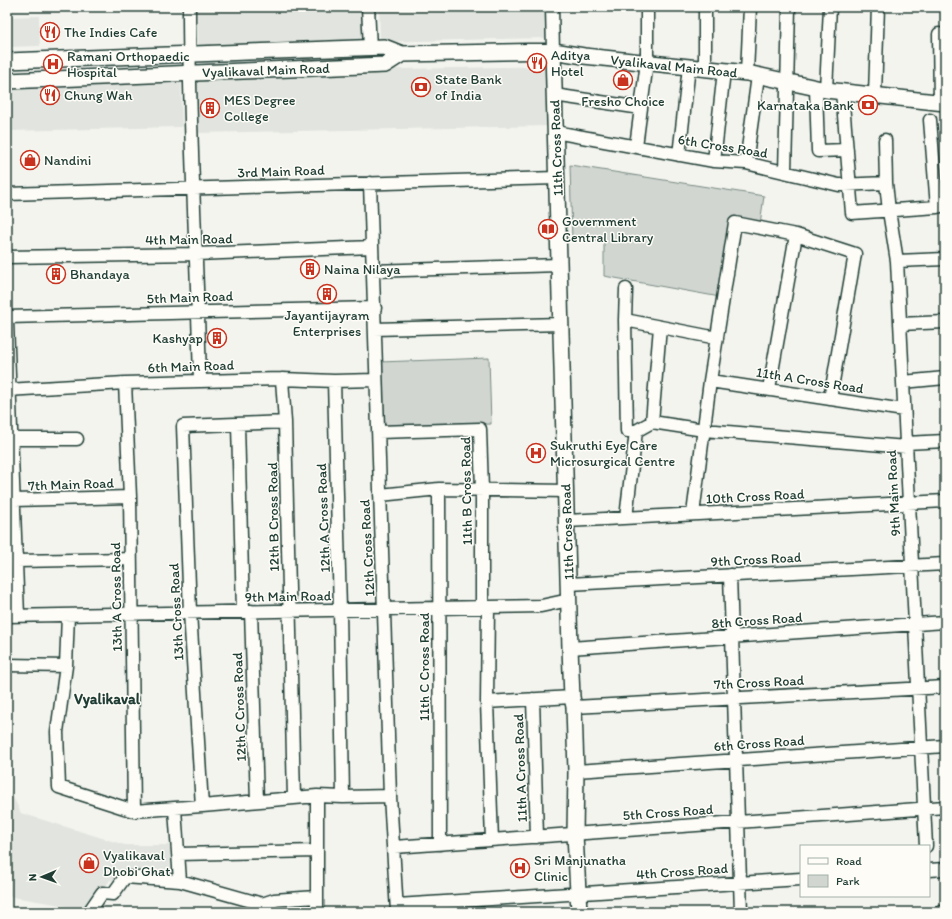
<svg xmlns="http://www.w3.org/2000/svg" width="952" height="919" font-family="Itim,sans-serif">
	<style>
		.built { fill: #e2e5df }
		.green { fill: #d1d6d1; stroke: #788a82 }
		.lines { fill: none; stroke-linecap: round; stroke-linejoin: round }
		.minor-casing { stroke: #1f3d34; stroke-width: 15 }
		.tertiary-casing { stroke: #1f3d34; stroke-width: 18 }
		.minor { stroke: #fdfcf7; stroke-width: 12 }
		.tertiary { stroke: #fdfcf7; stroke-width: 15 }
		.labels { text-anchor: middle; stroke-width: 3; stroke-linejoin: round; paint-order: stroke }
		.poi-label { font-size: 14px; fill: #1f3d34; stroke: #fdfcf7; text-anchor: start }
		.street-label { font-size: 14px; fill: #1f3d34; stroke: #fdfcf7 }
		.neighbourhood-label { font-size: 15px; font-weight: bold; fill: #1f3d34; stroke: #fdfcf7 }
	</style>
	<rect width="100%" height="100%" fill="#f4f4ef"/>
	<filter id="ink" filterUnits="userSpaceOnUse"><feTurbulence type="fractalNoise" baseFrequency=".025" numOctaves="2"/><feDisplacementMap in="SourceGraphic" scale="8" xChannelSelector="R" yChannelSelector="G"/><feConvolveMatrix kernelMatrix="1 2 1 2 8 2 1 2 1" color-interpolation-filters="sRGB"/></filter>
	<g filter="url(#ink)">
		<path class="built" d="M 197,7 L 365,7 L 366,43 L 198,47 Z
			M 379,7 L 548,7 L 549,38 L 380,42 Z
			M 39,16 L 40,46 L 11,47 L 10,17 Z
			M 550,66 L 551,126 L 197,133 L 196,73 Z
			M 181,82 L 182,127 L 12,131 L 11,86 Z
			M 7,785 L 21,813 L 125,845 L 170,845 L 171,888 L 110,880 L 90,910 L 7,896 Z"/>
		<path class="green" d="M 570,165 L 764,196 L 760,224 L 733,219 L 720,297 L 604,276 L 604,240 L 572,240 Z
			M 489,358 L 491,424 L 382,428 L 379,362 Z"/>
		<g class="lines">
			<g class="minor-casing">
				<path id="minor" d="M 189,7 C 189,132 197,256 200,381
					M 368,7 L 370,48
					M 552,7 L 553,51
					M 939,34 L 940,103
					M 705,69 L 705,7
					M 747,73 L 750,7
					M 816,88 L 818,151 L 847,150
					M 826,90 L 830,7
					M 842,91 L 852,213 L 937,207 L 945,205
					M 875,94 L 878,7
					M 554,95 L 641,108
					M 930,120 L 937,207
					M 555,132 L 714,161 L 746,163 L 839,185 L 886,183
					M 885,140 L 886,183 L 889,211 L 897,261 L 926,846
					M 636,146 L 647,62 L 647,7
					M 679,155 L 689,67
					M 714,161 L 724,71
					M 746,163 L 758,76
					M 785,172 L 789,7
					M 370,183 L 390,796 L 397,912
					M 7,194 L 557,178
					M 7,257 L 196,254 L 372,247
					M 897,261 L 945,259
					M 372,271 L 559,265
					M 626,289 L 625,320 L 627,431 L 636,431
					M 7,317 L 375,308
					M 625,320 L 717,338
					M 7,322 L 18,616
					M 900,324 L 945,322
					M 375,329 L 561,324
					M 282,379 L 285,422 L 294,798
					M 334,381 L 340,610 L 343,797
					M 710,381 L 904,410
					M 903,382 L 945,378
					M 125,383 L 130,497 L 134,811
					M 769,389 L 796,235
					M 7,390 L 125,383 L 200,381 L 282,379 L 334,381 L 376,380
					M 285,422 L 183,426 L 190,612 L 202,806 L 317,796 L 343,797 L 390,796
					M 652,422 L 704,430 L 906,447
					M 238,425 L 243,611
					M 378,432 L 480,429 L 482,490 L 482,607
					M 11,439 L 77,439
					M 906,443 L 945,441
					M 439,489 L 440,844
					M 380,495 L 439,489 L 566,491
					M 14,500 L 130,497
					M 693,514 L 710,381 L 735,223 L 796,235 L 855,254 L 830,399
					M 626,518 L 636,431 L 652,422 L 660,327
					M 567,521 L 945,501
					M 16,561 L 130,559
					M 730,575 L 741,912
					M 569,584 L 945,564
					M 488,607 L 487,702 L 492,840
					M 251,611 L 257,801
					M 68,615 L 66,666 L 57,732 L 59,787 L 134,811 L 202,806
					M 7,616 L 541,606 L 569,600
					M 570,648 L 945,622
					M 7,665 L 66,666
					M 533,699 L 537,837
					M 487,702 L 572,697
					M 574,707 L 945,687
					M 576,771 L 945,746
					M 317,796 L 317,912
					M 175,809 L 180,881
					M 394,847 L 945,807
					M 178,854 L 317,851
					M 929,870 L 945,869
					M 262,904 L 274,900 L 316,897
					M 397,905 L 801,879
					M 89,912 L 102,893 L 113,894 L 125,877 L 180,881 L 262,904 L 275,912
					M 941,912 L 945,912"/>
			</g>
			<g class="tertiary-casing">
				<path id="tertiary" d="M 553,51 L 570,648 L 572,697 L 574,707 L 576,771 L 575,834 L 579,912
					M 7,61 L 384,47 L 402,54 L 553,51 L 584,56 L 747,73 L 826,90 L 945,103
					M 7,81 L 385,65 L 402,54"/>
			</g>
			<use href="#minor" class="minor"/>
			<use href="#tertiary" class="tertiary"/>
		</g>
	</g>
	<defs>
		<g id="restaurant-ring" transform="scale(1)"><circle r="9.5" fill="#fdfcf7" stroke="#c8321e" stroke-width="1.5"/><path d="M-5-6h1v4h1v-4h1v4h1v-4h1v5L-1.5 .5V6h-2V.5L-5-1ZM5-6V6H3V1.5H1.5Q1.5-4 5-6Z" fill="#c8321e"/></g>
		<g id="hospital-ring" transform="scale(1)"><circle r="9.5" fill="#fdfcf7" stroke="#c8321e" stroke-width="1.5"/><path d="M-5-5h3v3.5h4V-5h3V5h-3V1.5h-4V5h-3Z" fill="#c8321e"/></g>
		<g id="shop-ring" transform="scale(1)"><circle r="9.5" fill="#fdfcf7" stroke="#c8321e" stroke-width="1.5"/><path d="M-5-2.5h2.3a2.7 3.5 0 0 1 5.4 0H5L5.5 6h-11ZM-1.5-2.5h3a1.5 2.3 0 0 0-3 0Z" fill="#c8321e"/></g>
		<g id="bank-ring" transform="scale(1)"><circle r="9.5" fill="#fdfcf7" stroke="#c8321e" stroke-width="1.5"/><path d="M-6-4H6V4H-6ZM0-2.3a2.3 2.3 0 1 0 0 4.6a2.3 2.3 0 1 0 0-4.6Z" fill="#c8321e"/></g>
		<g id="building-ring" transform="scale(1)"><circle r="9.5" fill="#fdfcf7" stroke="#c8321e" stroke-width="1.5"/><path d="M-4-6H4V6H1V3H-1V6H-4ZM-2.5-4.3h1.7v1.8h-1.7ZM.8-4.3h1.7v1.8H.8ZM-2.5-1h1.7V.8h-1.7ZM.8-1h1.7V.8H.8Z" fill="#c8321e"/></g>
		<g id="library-ring" transform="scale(1)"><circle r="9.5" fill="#fdfcf7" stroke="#c8321e" stroke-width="1.5"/><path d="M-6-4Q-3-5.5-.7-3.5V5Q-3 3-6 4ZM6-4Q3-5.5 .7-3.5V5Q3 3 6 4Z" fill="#c8321e"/></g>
	</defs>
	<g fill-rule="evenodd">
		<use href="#restaurant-ring" x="50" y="32"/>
		<use href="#restaurant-ring" x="537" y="63"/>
		<use href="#hospital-ring" x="53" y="64"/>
		<use href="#shop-ring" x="623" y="80"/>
		<use href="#bank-ring" x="421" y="87"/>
		<use href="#restaurant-ring" x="50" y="95"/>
		<use href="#bank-ring" x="868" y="105"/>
		<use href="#building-ring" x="210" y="108"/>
		<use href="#shop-ring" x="30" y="160"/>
		<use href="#library-ring" x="548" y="229"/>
		<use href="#building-ring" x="310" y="269"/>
		<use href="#building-ring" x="56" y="274"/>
		<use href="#building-ring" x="327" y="294"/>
		<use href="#building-ring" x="217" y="338"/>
		<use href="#hospital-ring" x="536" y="453"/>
		<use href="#shop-ring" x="89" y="863"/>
		<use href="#hospital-ring" x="520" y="868"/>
	</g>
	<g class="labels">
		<g class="poi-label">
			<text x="64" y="37">The Indies Cafe</text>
			<text x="551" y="60">Aditya<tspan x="551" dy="16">Hotel</tspan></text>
			<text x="67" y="61">Ramani Orthopaedic<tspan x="67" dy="16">Hospital</tspan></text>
			<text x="435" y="84">State Bank<tspan x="435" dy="16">of India</tspan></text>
			<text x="64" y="100">Chung Wah</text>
			<text x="224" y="105">MES Degree<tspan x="224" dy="16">College</tspan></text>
			<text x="623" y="106" text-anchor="middle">Fresho Choice</text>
			<text x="854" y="110" text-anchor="end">Karnataka Bank</text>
			<text x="44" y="165">Nandini</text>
			<text x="562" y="226">Government<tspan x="562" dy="16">Central Library</tspan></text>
			<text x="324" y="274">Naina Nilaya</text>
			<text x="70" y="279">Bhandaya</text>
			<text x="327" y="320" text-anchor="middle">Jayantijayram<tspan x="327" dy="16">Enterprises</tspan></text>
			<text x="203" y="343" text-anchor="end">Kashyap</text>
			<text x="550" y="450">Sukruthi Eye Care<tspan x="550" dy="16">Microsurgical Centre</tspan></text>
			<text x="103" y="860">Vyalikaval<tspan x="103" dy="16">Dhobi Ghat</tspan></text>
			<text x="534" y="865">Sri Manjunatha<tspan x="534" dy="16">Clinic</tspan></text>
		</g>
		<g class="street-label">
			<text transform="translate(674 66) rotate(6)" y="5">Vyalikaval Main Road</text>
			<text transform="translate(266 70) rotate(-2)" y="5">Vyalikaval Main Road</text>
			<text transform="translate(723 146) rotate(9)" y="5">6th Cross Road</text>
			<text transform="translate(556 148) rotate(-92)" y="5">11th Cross Road</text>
			<text transform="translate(281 171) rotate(-2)" y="5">3rd Main Road</text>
			<text transform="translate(189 239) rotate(-1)" y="5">4th Main Road</text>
			<text transform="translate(190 297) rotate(-2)" y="5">5th Main Road</text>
			<text transform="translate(191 366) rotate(-2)" y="5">6th Main Road</text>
			<text transform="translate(810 380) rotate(9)" y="5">11th A Cross Road</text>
			<text transform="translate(71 484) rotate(-2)" y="5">7th Main Road</text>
			<text transform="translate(466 491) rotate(-91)" y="5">11th B Cross Road</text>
			<text transform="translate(893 493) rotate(-93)" y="5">9th Main Road</text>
			<text transform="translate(755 496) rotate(-3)" y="5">10th Cross Road</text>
			<text transform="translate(273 517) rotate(-91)" y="5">12th B Cross Road</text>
			<text transform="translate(323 518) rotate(-92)" y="5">12th A Cross Road</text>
			<text transform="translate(567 532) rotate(-92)" y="5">11th Cross Road</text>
			<text transform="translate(367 548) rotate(-93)" y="5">12th Cross Road</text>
			<text transform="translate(756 559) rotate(-3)" y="5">9th Cross Road</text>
			<text transform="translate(288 596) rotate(-1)" y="5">9th Main Road</text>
			<text transform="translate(116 597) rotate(-91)" y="5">13th A Cross Road</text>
			<text transform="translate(176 612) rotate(-93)" y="5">13th Cross Road</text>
			<text transform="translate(757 620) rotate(-4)" y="5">8th Cross Road</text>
			<text transform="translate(424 667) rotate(-90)" y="5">11th C Cross Road</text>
			<text transform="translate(759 682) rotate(-3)" y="5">7th Cross Road</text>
			<text transform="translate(239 707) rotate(-92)" y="5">12th C Cross Road</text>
			<text transform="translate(759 743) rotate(-4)" y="5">6th Cross Road</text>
			<text transform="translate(520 768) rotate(-92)" y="5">11th A Cross Road</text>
			<text transform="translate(668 812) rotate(-4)" y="5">5th Cross Road</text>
			<text transform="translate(682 871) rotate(-4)" y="5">4th Cross Road</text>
		</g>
		<g class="neighbourhood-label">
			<text x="107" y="704">Vyalikaval</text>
		</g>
	</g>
	<rect width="952" height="919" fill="none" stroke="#fdfcf7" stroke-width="24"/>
	<rect x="12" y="12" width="928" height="895" fill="none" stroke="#1f3d34" stroke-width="1.5" filter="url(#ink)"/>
	<rect x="800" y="845" width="130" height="52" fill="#fdfcf7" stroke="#a4b0a9"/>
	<rect x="808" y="858" width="20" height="6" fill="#fdfcf7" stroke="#a4b0a9"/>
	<text x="836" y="865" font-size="12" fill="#1f3d34">Road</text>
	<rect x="808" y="875" width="20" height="12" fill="#d1d6d1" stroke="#a4b0a9"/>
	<text x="836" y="885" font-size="12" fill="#1f3d34">Park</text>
	<g transform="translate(42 877) rotate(268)" stroke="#fdfcf7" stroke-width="3" paint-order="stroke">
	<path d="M0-3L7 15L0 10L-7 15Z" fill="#1f3d34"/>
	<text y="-6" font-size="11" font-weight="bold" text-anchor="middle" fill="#1f3d34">N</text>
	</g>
</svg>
